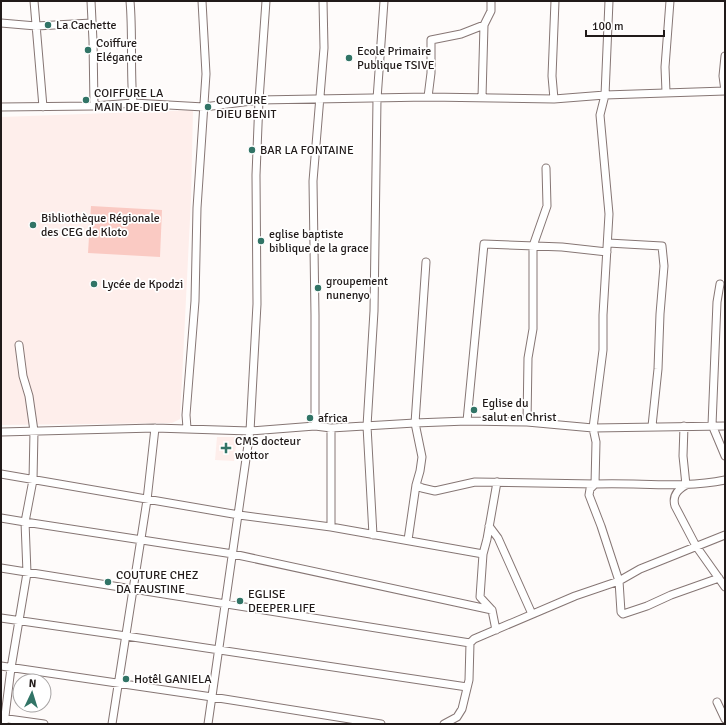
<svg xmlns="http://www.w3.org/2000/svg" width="726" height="725" font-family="Signika,sans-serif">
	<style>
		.built { fill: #feeeeb }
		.green { fill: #facac3 }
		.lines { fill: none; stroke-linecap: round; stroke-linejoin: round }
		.minor-casing { stroke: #867674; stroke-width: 9 }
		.minor { stroke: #fff; stroke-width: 7 }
		.poi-dot { fill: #317466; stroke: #fff; stroke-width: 1.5 }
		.labels { text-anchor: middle; stroke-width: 3.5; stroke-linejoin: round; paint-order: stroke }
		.poi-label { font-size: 12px; fill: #211a19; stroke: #fff; text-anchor: start }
	</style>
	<rect width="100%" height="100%" fill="#fefbfa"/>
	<path class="built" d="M 193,110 L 191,199 L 180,419 L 172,423 L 1,425 L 1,117 Z
		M 217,437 L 237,437 L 234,461 L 215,460 Z"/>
	<path class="green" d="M 91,206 L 162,210 L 160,257 L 88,253 Z"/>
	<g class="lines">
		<g class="minor-casing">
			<path id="minor" d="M 34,1 L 43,107
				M 91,1 L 93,41 L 94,106
				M 130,1 C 133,35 130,69 133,103
				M 1,23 L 36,26 L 92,23
				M 725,91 L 723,76 L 725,56
				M 666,92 L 665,67 L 670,1
				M 428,97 L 431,73 L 431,40 L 461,34 L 484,25
				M 482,97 L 484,25 L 491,11 L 491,1
				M 554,99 L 552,76 L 555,1
				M 1,107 L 94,106 L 133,103 L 204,107 L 259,100 L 428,97 L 554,99 L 605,95 L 725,91
				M 608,243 L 662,246 L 664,266 L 660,314 L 658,369 L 652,426
				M 720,284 L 717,302 L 712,425 L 725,456
				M 19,345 L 23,376 L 29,396 L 34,431 L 33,480 L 25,522 L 233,554 L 492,610
				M 467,421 L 484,244 L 562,247 L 607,252
				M 527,422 L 528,358 L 533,329 L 533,246 L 547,206 L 546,168
				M 315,426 L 315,315 L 313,181 L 324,48 L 323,1
				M 684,426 L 683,456 L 686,485
				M 187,428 L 186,415 L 195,301 L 197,208 L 206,74 L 202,1
				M 1,432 L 155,428 L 250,431 L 315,426 L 331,428 L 415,423 L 467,421 L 527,422 L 593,428 L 725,426
				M 1,474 L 239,515 L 331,527 L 483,554
				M 416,485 L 422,488 L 435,491 L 475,482 L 595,484 L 596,442 L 593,428 L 603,350 L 603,315 L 609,214 L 600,115 L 605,95 L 609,1
				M 686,485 C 677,490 672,496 675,506 L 696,546 L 725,587
				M 1,518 L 25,522 L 27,573 L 11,668 L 4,724
				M 489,526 L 498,538 L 532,614
				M 331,527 L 331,428
				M 373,535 L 367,426 L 374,311 L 377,99 L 384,1
				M 408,540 L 416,485 L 420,471 L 422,457 L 415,423 L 426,262
				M 1,568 L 470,643 L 474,639 L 575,596 L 619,581 L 640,569 L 725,535
				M 719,578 L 671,595 L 647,606 L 623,614 L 621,612 L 619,581 L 601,526 L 589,495 L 590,489 L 595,484 C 638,482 682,489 725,480
				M 1,618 L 126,636 L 467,687
				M 496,630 L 492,610 L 480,597 L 483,554 L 487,539 L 497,482
				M 1,666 L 212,697 L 381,724
				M 717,702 L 725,719
				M 1,718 L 44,724
				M 112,724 L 147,500 L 155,428
				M 208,724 L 250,431 L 257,304 L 256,175 L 259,100 L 266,1
				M 444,724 L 457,717 L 462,709 L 469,680 L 470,643"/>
		</g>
		<use href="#minor" class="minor"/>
	</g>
	<g class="poi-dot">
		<circle cx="48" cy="25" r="4"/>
		<circle cx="88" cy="50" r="4"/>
		<circle cx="349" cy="58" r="4"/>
		<circle cx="86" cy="100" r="4"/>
		<circle cx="208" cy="107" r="4"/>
		<circle cx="252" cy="150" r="4"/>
		<circle cx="33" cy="225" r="4"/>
		<circle cx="261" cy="241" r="4"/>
		<circle cx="94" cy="284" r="4"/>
		<circle cx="318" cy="288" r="4"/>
		<circle cx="474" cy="410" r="4"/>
		<circle cx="310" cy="418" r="4"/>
		<path d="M224 442h4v4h4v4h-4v4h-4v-4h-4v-4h4z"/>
		<circle cx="108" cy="582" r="4"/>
		<circle cx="240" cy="601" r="4"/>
		<circle cx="126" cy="679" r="4"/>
	</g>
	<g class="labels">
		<g class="poi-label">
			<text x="56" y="29">La Cachette</text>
			<text x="96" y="47">Coiffure<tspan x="96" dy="14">Elégance</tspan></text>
			<text x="357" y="55">Ecole Primaire<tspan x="357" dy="14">Publique TSIVE</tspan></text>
			<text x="94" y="97">COIFFURE LA<tspan x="94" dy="14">MAIN DE DIEU</tspan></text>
			<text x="216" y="104">COUTURE<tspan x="216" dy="14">DIEU BENIT</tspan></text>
			<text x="260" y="154">BAR LA FONTAINE</text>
			<text x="41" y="222">Bibliothèque Régionale<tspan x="41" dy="14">des CEG de Kloto</tspan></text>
			<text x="269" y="238">eglise baptiste<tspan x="269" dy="14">biblique de la grace</tspan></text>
			<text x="326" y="285">groupement<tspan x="326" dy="14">nunenyo</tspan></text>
			<text x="102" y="288">Lycée de Kpodzi</text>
			<text x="482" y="407">Eglise du<tspan x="482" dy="14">salut en Christ</tspan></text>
			<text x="318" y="422">africa</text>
			<text x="235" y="445">CMS docteur<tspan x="235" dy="14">wottor</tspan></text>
			<text x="116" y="579">COUTURE CHEZ<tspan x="116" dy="14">DA FAUSTINE</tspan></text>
			<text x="248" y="598">EGLISE<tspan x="248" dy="14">DEEPER LIFE</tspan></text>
			<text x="134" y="683">Hotêl GANIELA</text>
		</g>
	</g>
	<rect width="726" height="725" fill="none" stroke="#211a19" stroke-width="4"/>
	<g transform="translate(32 693) rotate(4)"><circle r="19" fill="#ffffff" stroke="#a6a3a3"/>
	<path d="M0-3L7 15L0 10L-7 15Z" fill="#317466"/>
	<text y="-6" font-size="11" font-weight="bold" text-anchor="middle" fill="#211a19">N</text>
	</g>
	<path d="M586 30v6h78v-6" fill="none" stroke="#211a19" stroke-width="2"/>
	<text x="592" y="30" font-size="12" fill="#211a19" stroke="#ffffff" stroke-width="3" paint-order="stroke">100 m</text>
</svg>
